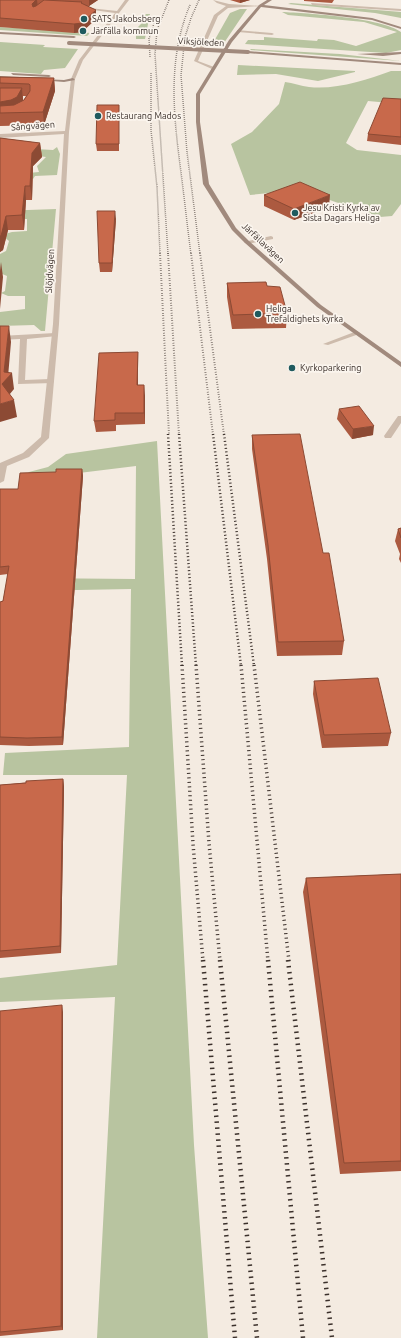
<svg xmlns="http://www.w3.org/2000/svg" width="401" height="1338" font-family="Ubuntu,sans-serif">
	<style>
		.green { fill: #b8c4a0 }
		.lines { fill: none; stroke-linecap: round; stroke-linejoin: round }
		.lane { fill: #cdbbac; fill-rule: evenodd }
		.street { fill: #cdbbac; fill-rule: evenodd }
		.secondary { fill: #a18a7d; fill-rule: evenodd }
		.rail-far4 { stroke: #3b302b; stroke-width: 1.5; stroke-dasharray: 0.5 1.5; stroke-linecap: butt }
		.rail-far3 { stroke: #3b302b; stroke-width: 2; stroke-dasharray: 0.5 2; stroke-linecap: butt }
		.rail-far2 { stroke: #3b302b; stroke-width: 2.5; stroke-dasharray: 1 2.5; stroke-linecap: butt }
		.rail-far1 { stroke: #3b302b; stroke-width: 3.5; stroke-dasharray: 1 3.5; stroke-linecap: butt }
		.rail { stroke: #3b302b; stroke-width: 4.5; stroke-dasharray: 1.5 4.5; stroke-linecap: butt }
		.secondary-bridge { stroke: #a18a7d; stroke-width: 4 }
		.wall { fill: #ac5a40; fill-rule: evenodd }
		.shaded-wall { fill: #8c4a34 }
		.building { fill: #c8694b; stroke: #8c4a34 }
		.poi-dot { fill: #1f5a5e; stroke: #fbf5ee; stroke-width: 1.5 }
		.labels { text-anchor: middle; stroke-width: 3.5; stroke-linejoin: round; paint-order: stroke }
		.far-poi-label { font-size: 9px; fill: #3b302b; stroke: #fbf5ee; text-anchor: start }
		.far-street-label { font-size: 9px; fill: #3b302b; stroke: #fbf5ee }
	</style>
	<rect width="100%" height="100%" fill="#f4ebe1"/>
	<path class="green" d="M 291,3 L 401,12 L 401,18 L 375,13 L 288,4 Z
		M 240,9 L 247,9 L 224,43 L 213,43 L 230,13 Z
		M 282,12 C 307,13 382,18 401,32 L 401,50 L 386,53 L 245,44 L 248,40 L 264,40 L 264,37 L 317,41 L 318,39 L 334,40 L 356,46 L 397,32 L 364,22 L 288,15 Z
		M 146,14 L 150,14 L 145,39 L 136,39 L 136,35 L 130,35 L 146,19 L 143,18 Z
		M 0,27 L 82,32 L 90,33 L 87,36 L 0,30 Z
		M 0,42 L 45,45 L 43,47 L 78,49 L 65,68 L 44,70 L 41,74 L 0,71 Z
		M 251,49 L 340,54 L 401,61 L 250,50 Z
		M 238,65 L 355,71 L 355,72 L 318,81 L 276,74 L 237,75 Z
		M 391,71 L 401,71 L 401,104 L 368,101 L 346,143 L 357,150 L 401,155 L 401,204 L 392,216 L 380,217 L 300,190 L 250,195 L 231,144 L 252,132 L 279,104 L 285,82 C 293,83 301,86 309,87 C 336,90 366,80 391,71 Z
		M 57,147 L 60,154 L 57,175 L 35,176 L 33,179 L 18,174 L 39,172 L 37,166 L 46,157 L 16,153 L 35,149 L 53,150 Z
		M 56,209 L 45,331 L 41,331 L 34,325 L 0,326 L 0,312 L 25,309 L 25,296 L 8,296 L 1,293 L 5,291 L 7,276 L 0,273 L 0,254 L 6,251 L 9,241 L 4,237 L 5,234 L 12,232 L 27,231 L 27,219 L 11,219 L 0,211 Z
		M 157,441 L 194,1145 L 208,1338 L 97,1338 L 115,997 L 0,1002 L 0,978 L 117,965 L 127,775 L 3,775 L 5,753 L 129,747 L 131,589 L 23,591 L 25,578 L 135,579 L 136,466 L 22,480 L 29,472 L 48,467 L 66,454 Z"/>
	<g class="lines">
		<path class="lane" d="M 213,0 L 229,4 L 262,6 L 228,8 L 218,16 L 198,61 L 214,67 L 212,69 L 194,61 L 214,15 L 226,6 L 217,3 Z
			M 311,3 L 401,9 L 401,11 L 312,5 Z
			M 237,30 L 272,33 L 274,34 L 272,35 L 238,32 Z
			M 271,236 L 273,237 L 273,239 L 247,244 L 244,242 Z
			M 357,331 L 360,333 L 359,334 L 328,345 L 323,344 Z
			M 55,333 L 57,334 L 57,336 L 27,339 L 25,380 L 50,379 L 54,381 L 53,383 L 18,384 L 20,339 L 0,340 L 0,336 Z
			M 398,416 L 401,416 L 401,423 L 391,438 L 385,438 L 384,436 Z"/>
		<path class="street" d="M 125,0 L 129,0 L 83,60 L 75,79 L 69,132 L 59,324 L 49,438 L 29,457 L 7,466 L 4,481 L 0,483 L 0,463 L 23,453 L 41,437 L 53,324 L 64,134 L 0,138 L 0,134 L 65,131 L 71,79 L 79,60 L 115,13 L 78,8 L 80,7 L 117,11 Z"/>
		<path class="secondary" d="M 267,0 L 272,0 L 264,5 L 372,18 L 401,27 L 401,29 L 372,20 L 261,7 L 232,42 L 200,94 L 200,122 L 209,184 L 236,228 L 249,241 L 321,305 L 401,362 L 401,367 L 317,307 L 245,243 L 232,230 L 203,184 L 196,122 L 196,94 L 229,40 L 259,5 Z
			M 0,32 L 74,36 L 76,37 L 74,38 L 0,34 Z
			M 248,51 L 401,63 L 401,65 L 247,53 Z
			M 401,52 L 401,54 L 383,56 L 357,54 Z
			M 11,73 L 49,75 L 51,76 L 49,77 L 13,75 Z
			M 0,76 L 20,77 L 22,78 L 20,79 L 0,78 Z
			M 73,78 L 75,80 L 64,82 L 40,80 L 42,79 L 64,80 Z"/>
		<path class="rail-far4" d="M 199,0 L 191,18 L 185,37 L 181,75 L 187,152 L 200,254
			M 190,5 C 168,57 173,110 180,165 C 184,195 187,224 191,254
			M 150,57 L 149,39 L 155,20
			M 151,73 L 151,130 L 157,187 L 160,254
			M 168,254 L 155,54 L 157,30 L 169,0"/>
		<path class="rail-far3" d="M 160,253 L 169,435
			M 168,253 L 179,435
			M 191,253 L 213,435
			M 200,253 L 224,435"/>
		<path class="rail-far2" d="M 168,434 L 182,666
			M 179,434 L 196,666
			M 213,434 L 241,666
			M 224,434 L 254,666"/>
		<path class="rail-far1" d="M 182,665 L 193,844 L 203,961
			M 196,665 L 209,843 L 220,961
			M 241,665 L 268,961
			M 254,665 L 289,961"/>
		<path class="rail" d="M 203,960 L 235,1338
			M 220,960 L 257,1338
			M 268,960 L 303,1338
			M 288,960 L 332,1338"/>
		<path class="secondary-bridge" d="M 69,43 L 248,52"/>
	</g>
	<path class="wall" d="M 0,0 L 98,0 L 89,6 L 87,6 L 96,19 L 82,32 L 74,33 L 0,27 Z
		M 230,0 L 250,0 L 240,3 Z
		M 304,0 L 334,0 L 332,3 L 304,1 Z
		M 0,77 L 54,78 L 55,91 L 44,125 L 0,126 ZM 23,96 L 26,96 L 23,101 Z
		M 401,99 L 401,145 L 367,141 L 368,134 Z
		M 119,105 L 119,151 L 97,151 L 96,144 Z
		M 0,138 L 40,143 L 42,157 L 33,166 L 32,200 L 26,200 L 24,230 L 8,230 L 3,250 L 0,252 Z
		M 264,195 L 329,207 L 294,220 L 264,206 Z
		M 116,219 L 112,272 L 100,272 L 99,263 Z
		M 227,283 L 267,286 L 287,313 L 286,328 L 232,329 L 227,297 Z
		M 138,352 L 138,385 L 145,396 L 145,424 L 116,425 L 116,431 L 96,432 L 94,421 Z
		M 339,409 L 373,435 L 352,439 L 337,419 Z
		M 252,435 L 323,553 L 344,641 L 342,655 L 277,656 L 267,559 L 252,449 Z
		M 82,469 L 83,476 L 63,745 L 29,746 L 0,745 L 0,602 L 3,601 L 8,574 L 0,575 L 0,489 L 18,489 L 56,472 Z
		M 401,528 L 401,563 L 399,559 L 400,554 L 395,541 L 398,529 Z
		M 314,681 L 391,733 L 388,746 L 322,748 L 313,694 Z
		M 63,779 L 64,787 L 61,953 L 0,958 L 0,785 Z
		M 401,874 L 401,1171 L 340,1174 L 303,892 L 306,878 Z
		M 0,1011 L 63,1012 L 63,1330 L 0,1336 Z"/>
	<path class="shaded-wall" d="M 36,0 L 37,0 L 38,8 L 33,13 L 32,4 Z
		M 89,0 L 98,0 L 89,6 Z
		M 240,0 L 250,0 L 240,3 Z
		M 96,10 L 96,19 L 82,32 L 74,33 L 74,24 Z
		M 54,78 L 55,91 L 44,125 L 43,112 Z
		M 22,88 L 23,101 L 0,113 L 0,102 Z
		M 40,143 L 42,157 L 33,166 L 32,200 L 30,186 L 32,153 Z
		M 25,186 L 26,200 L 24,230 L 22,215 Z
		M 330,195 L 329,207 L 294,220 L 294,209 Z
		M 115,211 L 116,219 L 112,272 L 112,263 Z
		M 6,216 L 8,230 L 3,250 L 0,252 L 0,236 Z
		M 1,262 L 3,277 L 0,309 L 0,271 Z
		M 9,326 L 11,342 L 8,377 L 12,373 L 14,389 L 5,400 L 2,384 Z
		M 138,352 L 138,396 L 137,385 Z
		M 144,385 L 145,396 L 145,424 L 144,413 Z
		M 14,400 L 17,417 L 0,422 L 0,404 Z
		M 374,426 L 373,435 L 352,439 L 353,429 Z
		M 82,469 L 83,476 L 63,745 L 62,737 Z
		M 63,779 L 64,787 L 61,953 L 60,946 Z
		M 62,1005 L 63,1012 L 63,1330 L 61,1326 Z"/>
	<path class="building" d="M 0,0 L 36,0 L 32,4 L 33,7 L 36,6 L 44,0 L 82,2 L 81,3 L 96,10 L 82,23 L 74,24 L 0,18 Z
		M 0,77 L 54,78 L 43,112 L 0,113 L 0,106 L 14,105 L 24,100 L 30,91 L 30,85 L 29,84 L 0,83 Z
		M 0,88 L 22,88 L 17,97 L 11,100 L 0,102 Z
		M 383,98 L 401,99 L 401,137 L 368,134 Z
		M 97,105 L 119,105 L 119,144 L 96,144 Z
		M 0,138 L 40,143 L 32,153 L 30,186 L 25,186 L 22,215 L 6,216 L 1,236 L 0,236 Z
		M 300,182 L 330,195 L 294,209 L 264,195 Z
		M 97,211 L 115,211 L 112,263 L 99,263 Z
		M 266,282 L 267,286 L 280,287 L 287,313 L 233,315 L 227,283 Z
		M 0,326 L 9,326 L 4,372 L 12,373 L 2,384 L 14,400 L 0,404 Z
		M 138,352 L 137,385 L 144,385 L 144,413 L 115,413 L 115,420 L 94,421 L 99,353 Z
		M 359,406 L 374,426 L 353,429 L 339,409 Z
		M 300,434 L 323,553 L 329,553 L 344,641 L 278,642 L 268,545 L 252,435 Z
		M 56,469 L 82,469 L 62,737 L 27,738 L 0,737 L 0,602 L 3,601 L 9,566 L 0,567 L 0,489 L 18,489 L 20,473 L 56,472 Z
		M 401,528 L 401,538 L 398,529 Z
		M 378,678 L 391,733 L 324,735 L 314,681 Z
		M 63,779 L 60,946 L 0,951 L 0,785 L 26,783 L 26,781 Z
		M 401,874 L 401,1161 L 344,1163 L 306,878 Z
		M 62,1005 L 61,1326 L 0,1332 L 0,1011 Z"/>
	<g class="poi-dot">
		<circle cx="84" cy="19" r="4"/>
		<circle cx="83" cy="31" r="4"/>
		<circle cx="98" cy="116" r="4"/>
		<circle cx="295" cy="213" r="4"/>
		<circle cx="258" cy="314" r="4"/>
		<circle cx="292" cy="368" r="4"/>
	</g>
	<g class="labels">
		<g class="far-poi-label">
			<text x="92" y="22">SATS Jakobsberg</text>
			<text x="91" y="34">Järfälla kommun</text>
			<text x="106" y="119">Restaurang Mados</text>
			<text x="303" y="211">Jesu Kristi Kyrka av<tspan x="303" dy="10">Sista Dagars Heliga</tspan></text>
			<text x="266" y="312">Heliga<tspan x="266" dy="10">Trefaldighets kyrka</tspan></text>
			<text x="300" y="371">Kyrkoparkering</text>
		</g>
		<g class="far-street-label">
			<text transform="translate(201 42) rotate(3)" y="3">Viksjöleden</text>
			<text transform="translate(33 126) rotate(-4)" y="3">Sångvägen</text>
			<text transform="translate(263 243) rotate(43)" y="3">Järfällavägen</text>
			<text transform="translate(50 271) rotate(-87)" y="3">Slöjdvägen</text>
		</g>
	</g>
</svg>
